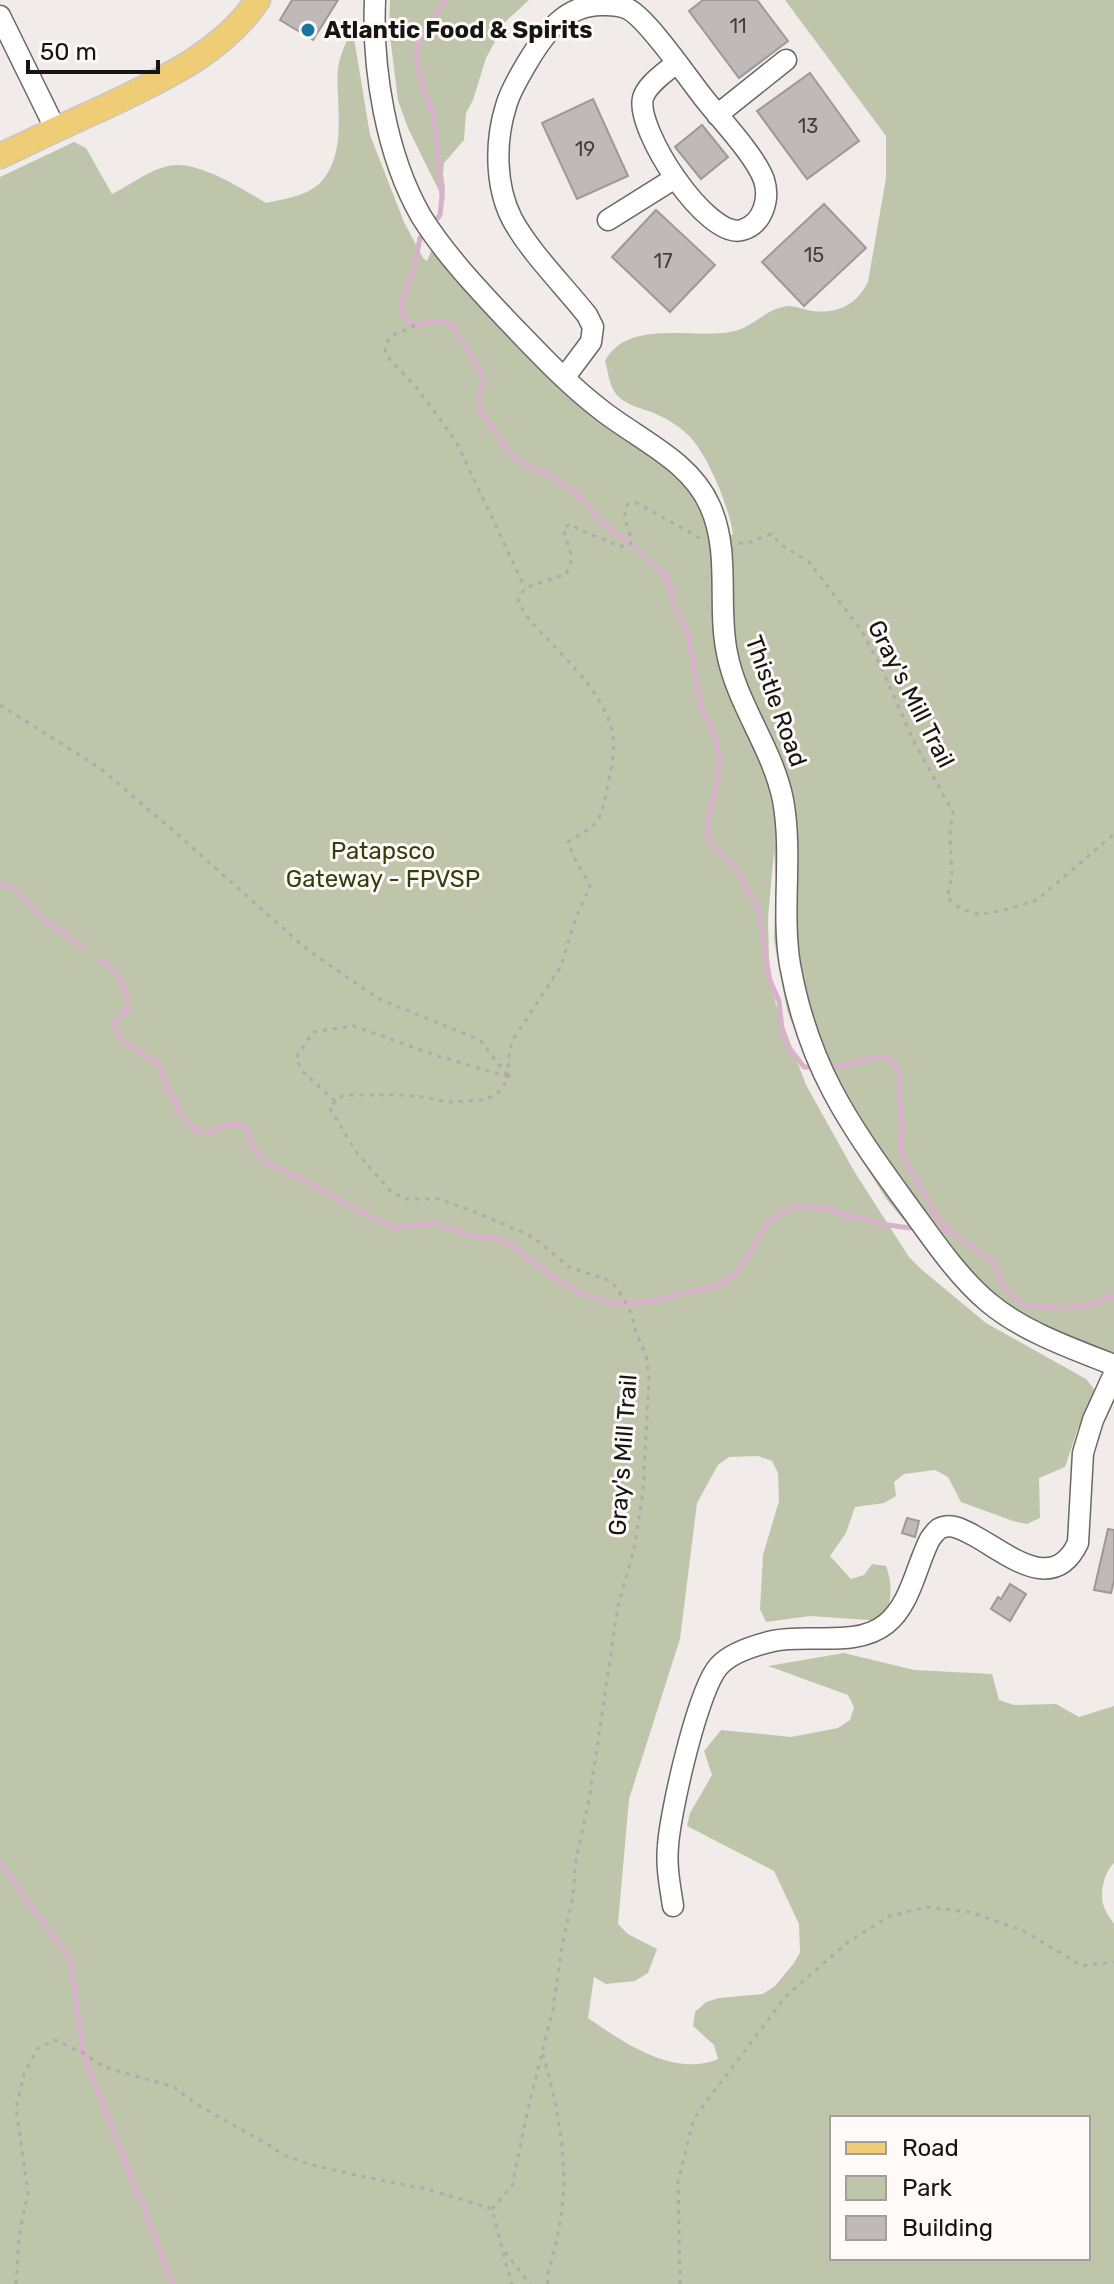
<svg xmlns="http://www.w3.org/2000/svg" width="1114" height="2284" font-family="Rubik,sans-serif">
	<style>
		.green { fill: #bfc5ab; fill-rule: evenodd }
		.lines { fill: none; stroke-linecap: round; stroke-linejoin: round }
		.stream { stroke: #d8b1cb; stroke-width: 5 }
		.building { fill: #bfb9b9; stroke: #9e9899; stroke-width: 2 }
		.minor-casing { stroke: #6c6765; stroke-width: 23 }
		.major-casing { stroke: #c7c7c7; stroke-width: 27 }
		.path { stroke: #afaba9; stroke-width: 3; stroke-dasharray: 4 6; stroke-linecap: butt }
		.minor { stroke: #fff; stroke-width: 20 }
		.major { stroke: #efcd77; stroke-width: 24 }
		.poi-dot { fill: #1376a3; stroke: #fff9f7; stroke-width: 3 }
		.labels { text-anchor: middle; stroke-width: 6; stroke-linejoin: round; paint-order: stroke }
		.number-label { font-size: 20px; fill: #413e3d }
		.poi-label { font-size: 24px; font-weight: bold; fill: #171514; stroke: #fff9f7; text-anchor: start }
		.street-label { font-size: 24px; fill: #171514; stroke: #fff9f7 }
		.park-label { font-size: 24px; fill: #373e0d; stroke: #fff9f7 }
	</style>
	<rect width="100%" height="100%" fill="#f1ece9"/>
	<path class="green" d="M 390,0 L 529,0 L 506,21 L 486,58 L 473,100 L 466,113 L 464,140 L 444,163 L 443,175 L 445,188 L 444,201 L 408,128 L 398,101 L 389,28 Z
		M 785,0 L 1114,0 L 1114,1372 L 954,1280 L 887,1200 L 832,1114 L 812,1075 L 787,1010 L 774,940 L 776,884 L 774,851 L 768,918 L 769,960 L 776,1005 L 806,1085 L 854,1171 L 909,1257 L 921,1269 L 986,1323 L 1086,1379 L 1094,1389 L 1093,1403 L 1078,1428 L 1065,1467 L 1039,1478 L 1040,1518 L 1027,1524 L 1013,1521 L 961,1502 L 948,1477 L 935,1470 L 904,1474 L 894,1482 L 896,1496 L 884,1503 L 855,1507 L 846,1533 L 830,1556 L 851,1579 L 864,1575 L 872,1564 L 886,1566 C 893,1584 892,1603 883,1621 L 810,1616 L 766,1622 L 760,1609 L 763,1555 L 779,1501 L 778,1473 L 772,1461 L 758,1456 L 729,1457 L 718,1465 L 697,1503 L 680,1639 L 629,1799 L 618,1924 L 628,1934 L 657,1949 L 648,1973 L 635,1981 L 606,1984 L 594,1977 L 588,2018 C 623,2042 674,2078 718,2059 L 714,2045 L 693,2026 L 695,2012 L 706,2002 L 719,1998 L 763,1994 L 775,1986 L 794,1963 L 800,1952 L 799,1924 L 774,1871 L 687,1826 L 690,1813 L 712,1775 L 704,1751 L 721,1730 L 791,1737 L 838,1728 L 850,1720 L 854,1707 L 848,1695 L 768,1666 L 844,1653 L 914,1670 L 992,1674 L 999,1700 L 1014,1705 L 1056,1704 L 1079,1717 L 1114,1706 L 1114,1863 C 1104,1872 1099,1894 1104,1907 C 1106,1913 1111,1919 1114,1924 L 1114,2284 L 0,2284 L 0,177 L 74,142 L 86,148 L 112,194 C 130,185 149,170 168,166 C 197,159 242,189 266,203 C 284,199 306,196 319,184 C 349,154 335,104 338,68 C 340,54 348,39 352,26 L 370,135 L 404,222 L 423,258 L 427,261 L 433,246 L 557,385 C 596,419 687,468 706,513 C 710,522 710,534 712,543 L 733,534 C 729,507 707,452 687,434 C 679,426 667,419 656,414 C 642,408 622,405 614,391 C 609,383 608,371 605,361 C 629,316 699,342 738,330 C 754,325 770,307 788,306 C 796,306 805,310 812,311 C 838,314 856,305 868,282 L 886,178 L 886,136 ZM 832,2118 L 1088,2118 L 1088,2258 L 832,2258 Z"/>
	<g class="lines">
		<path class="stream" d="M 432,225 L 440,215 L 442,196 L 434,119 L 426,98 L 416,56 L 419,41 L 445,0
			M 425,232 L 420,238 L 413,273 L 401,304 L 405,319 L 415,325 L 440,321 L 452,325 L 476,362 L 484,380 L 479,395 L 479,409 L 515,459 L 562,482 L 577,494 L 608,528 L 635,547 L 667,578 L 675,608 L 688,635 L 702,710 L 714,733 L 719,755 L 719,770 L 707,831 L 709,840 L 736,869 L 759,910 L 769,978 L 779,1001 L 782,1029 L 787,1045 L 804,1067 L 815,1067
			M 0,885 L 12,886 L 46,921 L 85,948
			M 99,959 C 120,974 125,981 128,1008 C 124,1012 116,1019 114,1023 C 109,1037 152,1058 162,1067 C 162,1082 185,1127 199,1131 C 211,1134 220,1126 230,1125 C 235,1124 239,1125 243,1125 L 249,1133 L 251,1146 L 269,1164 L 302,1179 L 351,1207 L 394,1227 L 437,1223 L 468,1235 L 504,1240 L 553,1277 L 580,1292 L 609,1303 L 649,1302 L 722,1284 L 738,1271 L 766,1225 L 781,1212 L 798,1207 L 827,1209 L 881,1224 L 910,1228
			M 825,1067 C 849,1068 867,1055 890,1057 L 897,1067 L 900,1080 L 899,1099 L 903,1123 L 900,1143 L 904,1159 L 937,1217 L 953,1233 L 993,1262 L 1002,1282 L 1010,1294 L 1025,1305 L 1065,1308 L 1085,1306 L 1114,1296
			M 937,1228 L 951,1232
			M 0,1863 L 71,1961 L 83,2053 L 173,2284"/>
	</g>
	<path class="building" d="M 292,0 L 338,0 L 313,40 L 280,20 Z
		M 703,0 L 757,0 L 788,41 L 739,78 L 689,11 Z
		M 810,73 L 859,141 L 807,179 L 757,111 Z
		M 593,99 L 628,176 L 577,199 L 542,123 Z
		M 702,125 L 728,157 L 701,179 L 675,147 Z
		M 824,204 L 866,248 L 804,306 L 762,262 Z
		M 656,210 L 715,265 L 670,312 L 612,257 Z
		M 907,1518 L 919,1521 L 915,1537 L 902,1533 Z
		M 1108,1529 L 1114,1530 L 1114,1581 L 1111,1593 L 1094,1590 Z
		M 1010,1584 L 1026,1594 L 1010,1621 L 991,1609 L 998,1597 L 1001,1599 Z"/>
	<g class="lines">
		<g class="minor-casing">
			<path id="minor" d="M 375,0 C 372,69 386,155 421,216 C 444,253 475,286 505,318 C 536,350 565,382 600,409 C 639,440 690,460 710,506 C 731,553 717,605 727,653 C 737,705 773,749 783,800 C 793,855 781,910 790,965 C 808,1065 846,1120 904,1200 C 930,1235 955,1274 988,1302 C 1022,1331 1073,1349 1114,1365
				M 0,16 L 56,130
				M 717,115 L 786,60
				M 608,220 L 675,178
				M 564,378 L 591,342 L 593,327 L 587,315 C 564,286 529,251 512,219 C 495,186 495,141 506,106 C 510,91 519,77 527,63 C 545,33 566,3 605,5 C 612,5 622,6 628,9 C 647,18 688,78 703,97 C 720,119 755,155 764,180 C 770,199 763,224 742,230 C 707,240 635,129 643,98 C 647,84 665,73 676,63
				M 673,1906 C 670,1886 666,1867 668,1846 C 670,1813 698,1688 719,1666 C 731,1652 756,1645 773,1641 C 808,1633 856,1648 886,1624 C 911,1604 916,1566 930,1539 C 934,1534 937,1528 944,1527 C 954,1524 965,1531 973,1535 C 1008,1554 1053,1595 1078,1543 L 1083,1453 L 1093,1420 L 1114,1374"/>
		</g>
		<g class="major-casing">
			<path id="major" d="M 0,156 C 36,139 71,122 107,106 C 163,79 222,53 258,0"/>
		</g>
		<path class="path" d="M 415,325 C 400,335 386,330 385,354 L 416,387 L 456,441 L 525,588
			M 739,543 L 746,544 L 771,534 L 783,546 L 809,562 L 861,630 L 880,665 L 915,744 L 953,812 L 950,832 L 952,875 L 947,898 L 961,909 L 978,914 L 1001,911 L 1037,900 L 1114,834
			M 0,705 L 100,768 L 176,833 L 304,947 L 377,998 L 480,1040 L 509,1077
			M 335,1101 L 303,1072 L 296,1058 L 313,1032 L 354,1026 L 438,1056 L 509,1077
			M 543,2054 C 558,2108 570,2167 560,2222 C 557,2240 552,2259 547,2277 L 548,2284
			M 492,2209 L 512,2186 L 528,2109 L 553,2009 L 562,1946 L 573,1896 L 576,1860 L 590,1795 L 618,1606 L 634,1550 L 643,1491 L 649,1379 L 646,1355 L 636,1333 L 632,1315 L 620,1293 L 611,1281 L 569,1267 L 533,1237 L 487,1217 L 440,1199 L 406,1199 L 391,1192 L 357,1153 L 329,1107 L 342,1096 L 353,1095 L 400,1095 L 425,1097 L 447,1102 L 485,1100 L 499,1092 L 509,1077 L 508,1060 L 512,1041 L 561,966 L 575,920 L 590,887 C 584,871 573,859 568,842 C 601,823 600,822 608,785 C 611,769 615,753 613,736 C 607,700 576,669 552,644 C 537,628 527,620 518,600 L 525,588 L 566,574 C 578,552 565,548 564,527 L 571,524 C 585,535 604,537 619,547 L 631,544 C 632,530 619,518 628,504 L 637,503 L 700,538
			M 503,2253 L 512,2284
			M 16,2284 L 19,2235 L 28,2193 L 16,2108 L 24,2074 L 38,2048 L 55,2040 L 83,2053 L 104,2067 L 174,2087 L 196,2104 L 274,2148 C 288,2165 394,2182 421,2188 C 445,2194 469,2202 492,2209 L 502,2248 L 530,2284
			M 680,2284 L 678,2182 L 694,2118 L 786,1996 L 848,1942 L 890,1916 L 926,1907 L 970,1912 L 1024,1931 L 1082,1966 L 1114,1962"/>
		<use href="#minor" class="minor"/>
		<use href="#major" class="major"/>
	</g>
	<circle class="poi-dot" cx="308" cy="30" r="8"/>
	<g class="labels">
		<g class="number-label">
			<text x="738" y="33">11</text>
			<text x="808" y="133">13</text>
			<text x="585" y="156">19</text>
			<text x="814" y="262">15</text>
			<text x="663" y="268">17</text>
		</g>
		<g class="poi-label">
			<text x="324" y="38">Atlantic Food &amp; Spirits</text>
		</g>
		<g class="street-label">
			<text transform="translate(911 694) rotate(63)" y="8">Gray's Mill Trail</text>
			<text transform="translate(776 701) rotate(70)" y="8">Thistle Road</text>
			<text transform="translate(623 1455) rotate(-86)" y="8">Gray's Mill Trail</text>
		</g>
		<g class="park-label">
			<text x="383" y="859">Patapsco<tspan x="383" dy="28">Gateway - FPVSP</tspan></text>
		</g>
	</g>
	<rect x="830" y="2116" width="260" height="144" fill="#fff9f7" stroke="#a29e9c" stroke-width="2"/>
	<rect x="846" y="2142" width="40" height="12" fill="#efcd77" stroke="#a29e9c" stroke-width="2"/>
	<text x="902" y="2156" font-size="24" fill="#171514">Road</text>
	<rect x="846" y="2176" width="40" height="24" fill="#bfc5ab" stroke="#a29e9c" stroke-width="2"/>
	<text x="902" y="2196" font-size="24" fill="#171514">Park</text>
	<rect x="846" y="2216" width="40" height="24" fill="#bfb9b9" stroke="#a29e9c" stroke-width="2"/>
	<text x="902" y="2236" font-size="24" fill="#171514">Building</text>
	<path d="M28 60v12h130v-12" fill="none" stroke="#171514" stroke-width="4"/>
	<text x="40" y="60" font-size="24" fill="#171514" stroke="#fff9f7" stroke-width="6" paint-order="stroke">50 m</text>
</svg>
